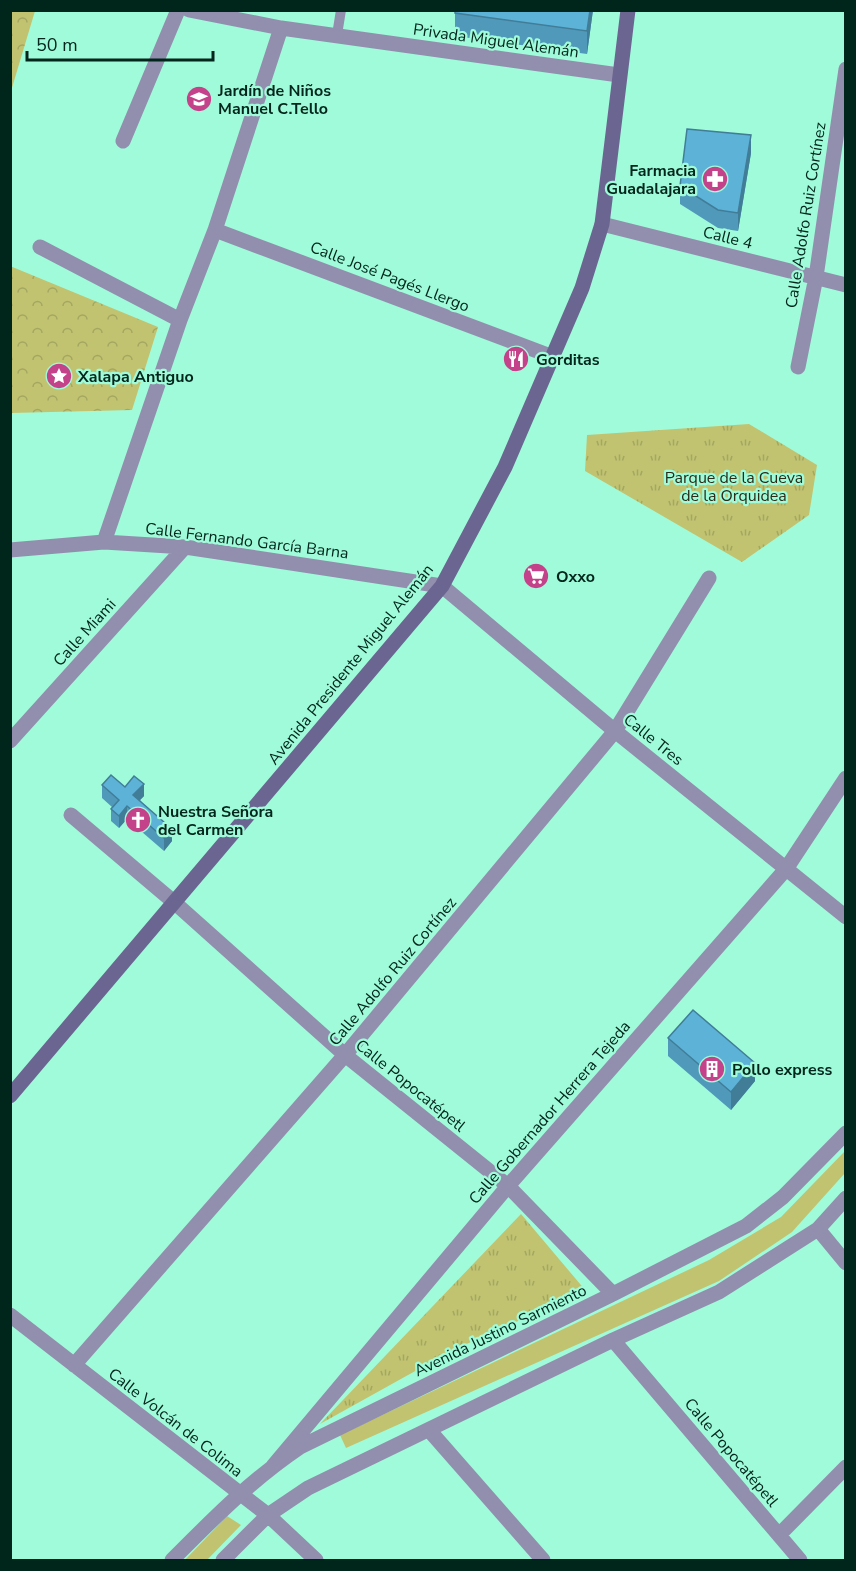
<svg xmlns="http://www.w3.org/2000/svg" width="856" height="1571" font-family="'Nunito Sans',sans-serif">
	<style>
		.grass { fill: #c1c370 }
		.forest { fill: url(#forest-crowns) }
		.park { fill: url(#park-tufts) }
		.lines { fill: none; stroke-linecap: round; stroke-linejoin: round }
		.lane { stroke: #928fae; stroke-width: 10 }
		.street { stroke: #928fae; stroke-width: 15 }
		.secondary { stroke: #6b6691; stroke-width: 15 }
		.wall { fill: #5099ba }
		.shaded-wall { fill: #417d97 }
		.building { fill: #5db2d8; stroke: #417d97; stroke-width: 1.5 }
		.labels { text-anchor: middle; stroke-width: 4.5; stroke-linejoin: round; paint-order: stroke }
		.street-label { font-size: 16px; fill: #00251a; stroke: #a0fbda }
		.poi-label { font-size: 16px; font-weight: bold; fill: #00251a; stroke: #a0fbda; text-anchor: start }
		.park-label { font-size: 16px; fill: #2b2b17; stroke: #a0fbda }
	</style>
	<defs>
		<pattern id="forest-crowns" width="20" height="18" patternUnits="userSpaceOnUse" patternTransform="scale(1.5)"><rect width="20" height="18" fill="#c1c370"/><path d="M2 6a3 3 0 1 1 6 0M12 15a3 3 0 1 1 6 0" fill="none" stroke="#a4a760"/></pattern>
		<pattern id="park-tufts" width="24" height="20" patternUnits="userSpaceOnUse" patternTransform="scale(1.5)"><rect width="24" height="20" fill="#c1c370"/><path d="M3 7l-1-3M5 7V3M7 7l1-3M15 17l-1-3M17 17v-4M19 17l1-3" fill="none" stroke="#a4a760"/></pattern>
	</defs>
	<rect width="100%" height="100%" fill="#a0fbda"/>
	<path class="grass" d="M 845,1151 L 845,1173 L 792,1232 L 719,1281 L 346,1448 L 340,1435 L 709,1260 L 781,1217 Z
		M 227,1516 L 241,1525 L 207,1560 L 185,1560 Z"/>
	<path class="forest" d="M 11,10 L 35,11 L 11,91 L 10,11 Z
		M 10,266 L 158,327 L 132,410 L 11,413 Z"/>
	<path class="park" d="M 749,424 L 817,465 L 809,515 L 742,562 L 585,471 L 587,435 Z
		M 521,1214 L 586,1291 L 453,1350 L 320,1424 Z"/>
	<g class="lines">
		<path class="lane" d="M 337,35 L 341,10"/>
		<path class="street" d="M 189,10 L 281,28 L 619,75
			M 123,141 L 178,10
			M 602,224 L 846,285
			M 215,230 L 553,357
			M 40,247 L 180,320
			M 798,367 L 816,277 L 846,69
			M 104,542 L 180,320 L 215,230 L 281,28
			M 10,550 L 104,542 L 185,547 L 442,586 L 615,731 L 846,917
			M 10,741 L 185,547
			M 71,815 L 175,903 L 345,1055 L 508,1186 L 613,1294
			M 818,1229 L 846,1263
			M 10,1315 L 268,1515 L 316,1560
			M 613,1340 L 800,1560
			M 74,1365 L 345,1055 L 615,731 L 709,578
			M 429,1430 L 543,1560
			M 273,1466 L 508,1186 L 786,869 L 846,778
			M 779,1535 L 846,1467
			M 172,1560 C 214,1518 250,1481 300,1447 L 613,1294 L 746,1226 L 783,1197 L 846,1133
			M 223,1560 L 268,1515 L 308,1488 L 613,1340 L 719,1292 L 818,1229 L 846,1198"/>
		<path class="secondary" d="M 10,1096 L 442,586 L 505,467 L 582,288 L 602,224 L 628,10"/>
	</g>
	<path class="wall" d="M 455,10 L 593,10 L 587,54 L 455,36 Z
		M 751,153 L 738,231 L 718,228 L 680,204 L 680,186 Z
		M 102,785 L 125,787 L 144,796 L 140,800 L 172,841 L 164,851 L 127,819 L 119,828 L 111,821 L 111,809 L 112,807 L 102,798 Z
		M 668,1038 L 755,1081 L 731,1110 L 668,1056 Z"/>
	<path class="shaded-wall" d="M 590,10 L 593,10 L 587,54 L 587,31 Z
		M 751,135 L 751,153 L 738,231 L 738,213 Z
		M 144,784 L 144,796 L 133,807 L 133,795 Z
		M 127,806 L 127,819 L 119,828 L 119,816 Z
		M 172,829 L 172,841 L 164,851 L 164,838 Z
		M 755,1063 L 755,1081 L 731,1110 L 731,1092 Z"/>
	<path class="building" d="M 455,10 L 590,10 L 587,31 L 455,13 Z
		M 687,129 L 751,135 L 738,213 L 718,210 L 680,186 Z
		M 111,775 L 125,787 L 134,776 L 144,784 L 133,795 L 172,829 L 164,838 L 127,806 L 119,816 L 111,809 L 119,800 L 102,785 Z
		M 693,1010 L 755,1063 L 731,1092 L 668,1038 Z"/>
	<defs>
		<g id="school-disc" transform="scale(1.35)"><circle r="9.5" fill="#c3428a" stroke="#a0fbda"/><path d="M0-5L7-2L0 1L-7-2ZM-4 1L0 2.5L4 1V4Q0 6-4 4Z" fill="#fff"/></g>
		<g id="pharmacy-disc" transform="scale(1.35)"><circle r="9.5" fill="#c3428a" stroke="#a0fbda"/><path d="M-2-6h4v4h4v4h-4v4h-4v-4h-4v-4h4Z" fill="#fff"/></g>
		<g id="restaurant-disc" transform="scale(1.35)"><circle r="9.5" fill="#c3428a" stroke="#a0fbda"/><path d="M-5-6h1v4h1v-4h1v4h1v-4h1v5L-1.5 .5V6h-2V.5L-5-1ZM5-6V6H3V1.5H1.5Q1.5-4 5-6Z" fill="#fff"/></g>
		<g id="sight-disc" transform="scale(1.35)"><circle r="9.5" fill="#c3428a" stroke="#a0fbda"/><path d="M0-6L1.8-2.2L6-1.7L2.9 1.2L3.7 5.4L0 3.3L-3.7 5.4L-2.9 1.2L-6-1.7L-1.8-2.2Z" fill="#fff"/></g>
		<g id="supermarket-disc" transform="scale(1.35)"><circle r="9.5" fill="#c3428a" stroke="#a0fbda"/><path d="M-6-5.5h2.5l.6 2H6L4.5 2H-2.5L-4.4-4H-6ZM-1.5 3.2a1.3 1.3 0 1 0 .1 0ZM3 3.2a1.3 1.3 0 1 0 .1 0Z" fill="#fff"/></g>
		<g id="church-disc" transform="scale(1.35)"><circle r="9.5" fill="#c3428a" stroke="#a0fbda"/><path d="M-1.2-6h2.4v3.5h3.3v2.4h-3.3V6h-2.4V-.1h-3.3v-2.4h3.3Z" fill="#fff"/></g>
		<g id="building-disc" transform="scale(1.35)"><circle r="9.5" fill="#c3428a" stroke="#a0fbda"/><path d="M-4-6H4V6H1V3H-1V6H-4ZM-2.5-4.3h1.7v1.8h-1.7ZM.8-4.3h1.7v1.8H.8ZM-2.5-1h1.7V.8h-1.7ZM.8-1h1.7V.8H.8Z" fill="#fff"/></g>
	</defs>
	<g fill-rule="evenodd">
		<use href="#school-disc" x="199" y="99"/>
		<use href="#pharmacy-disc" x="715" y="179"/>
		<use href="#restaurant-disc" x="516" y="359"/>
		<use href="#sight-disc" x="59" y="376"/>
		<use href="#supermarket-disc" x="536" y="576"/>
		<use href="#church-disc" x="138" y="820"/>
		<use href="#building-disc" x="712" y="1069"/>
	</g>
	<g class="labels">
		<g class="street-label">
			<text transform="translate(496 40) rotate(8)" y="6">Privada Miguel Alemán</text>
			<text transform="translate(805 215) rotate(-81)" y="6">Calle Adolfo Ruiz Cortínez</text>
			<text transform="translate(728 237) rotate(14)" y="6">Calle 4</text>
			<text transform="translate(390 276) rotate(21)" y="6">Calle José Pagés Llergo</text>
			<text transform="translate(247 540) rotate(7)" y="6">Calle Fernando García Barna</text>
			<text transform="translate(84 632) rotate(-48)" y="6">Calle Miami</text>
			<text transform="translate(350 664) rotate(-51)" y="6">Avenida Presidente Miguel Alemán</text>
			<text transform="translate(654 739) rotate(39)" y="6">Calle Tres</text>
			<text transform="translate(392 971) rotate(-50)" y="6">Calle Adolfo Ruiz Cortínez</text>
			<text transform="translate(411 1085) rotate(39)" y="6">Calle Popocatépetl</text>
			<text transform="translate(549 1112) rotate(-49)" y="6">Calle Gobernador Herrera Tejeda</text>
			<text transform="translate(500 1330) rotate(-26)" y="6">Avenida Justino Sarmiento</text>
			<text transform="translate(176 1422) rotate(38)" y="6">Calle Volcán de Colima</text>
			<text transform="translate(732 1452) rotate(50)" y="6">Calle Popocatépetl</text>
		</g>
		<g class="poi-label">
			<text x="218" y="96">Jardín de Niños<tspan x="218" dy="18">Manuel C.Tello</tspan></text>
			<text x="696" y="176" text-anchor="end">Farmacia<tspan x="696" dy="18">Guadalajara</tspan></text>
			<text x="536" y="365">Gorditas</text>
			<text x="78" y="382">Xalapa Antiguo</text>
			<text x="556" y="582">Oxxo</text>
			<text x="158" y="817">Nuestra Señora<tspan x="158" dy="18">del Carmen</tspan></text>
			<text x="732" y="1075">Pollo express</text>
		</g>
		<g class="park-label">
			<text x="734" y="483">Parque de la Cueva<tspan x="734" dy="18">de la Orquidea</tspan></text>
		</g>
	</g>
	<rect width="856" height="1571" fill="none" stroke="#00251a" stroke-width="24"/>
	<path d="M27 51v9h186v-9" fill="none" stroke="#00251a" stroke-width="3"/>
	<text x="36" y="51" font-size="18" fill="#00251a" stroke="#a0fbda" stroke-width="4.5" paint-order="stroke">50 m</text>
</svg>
